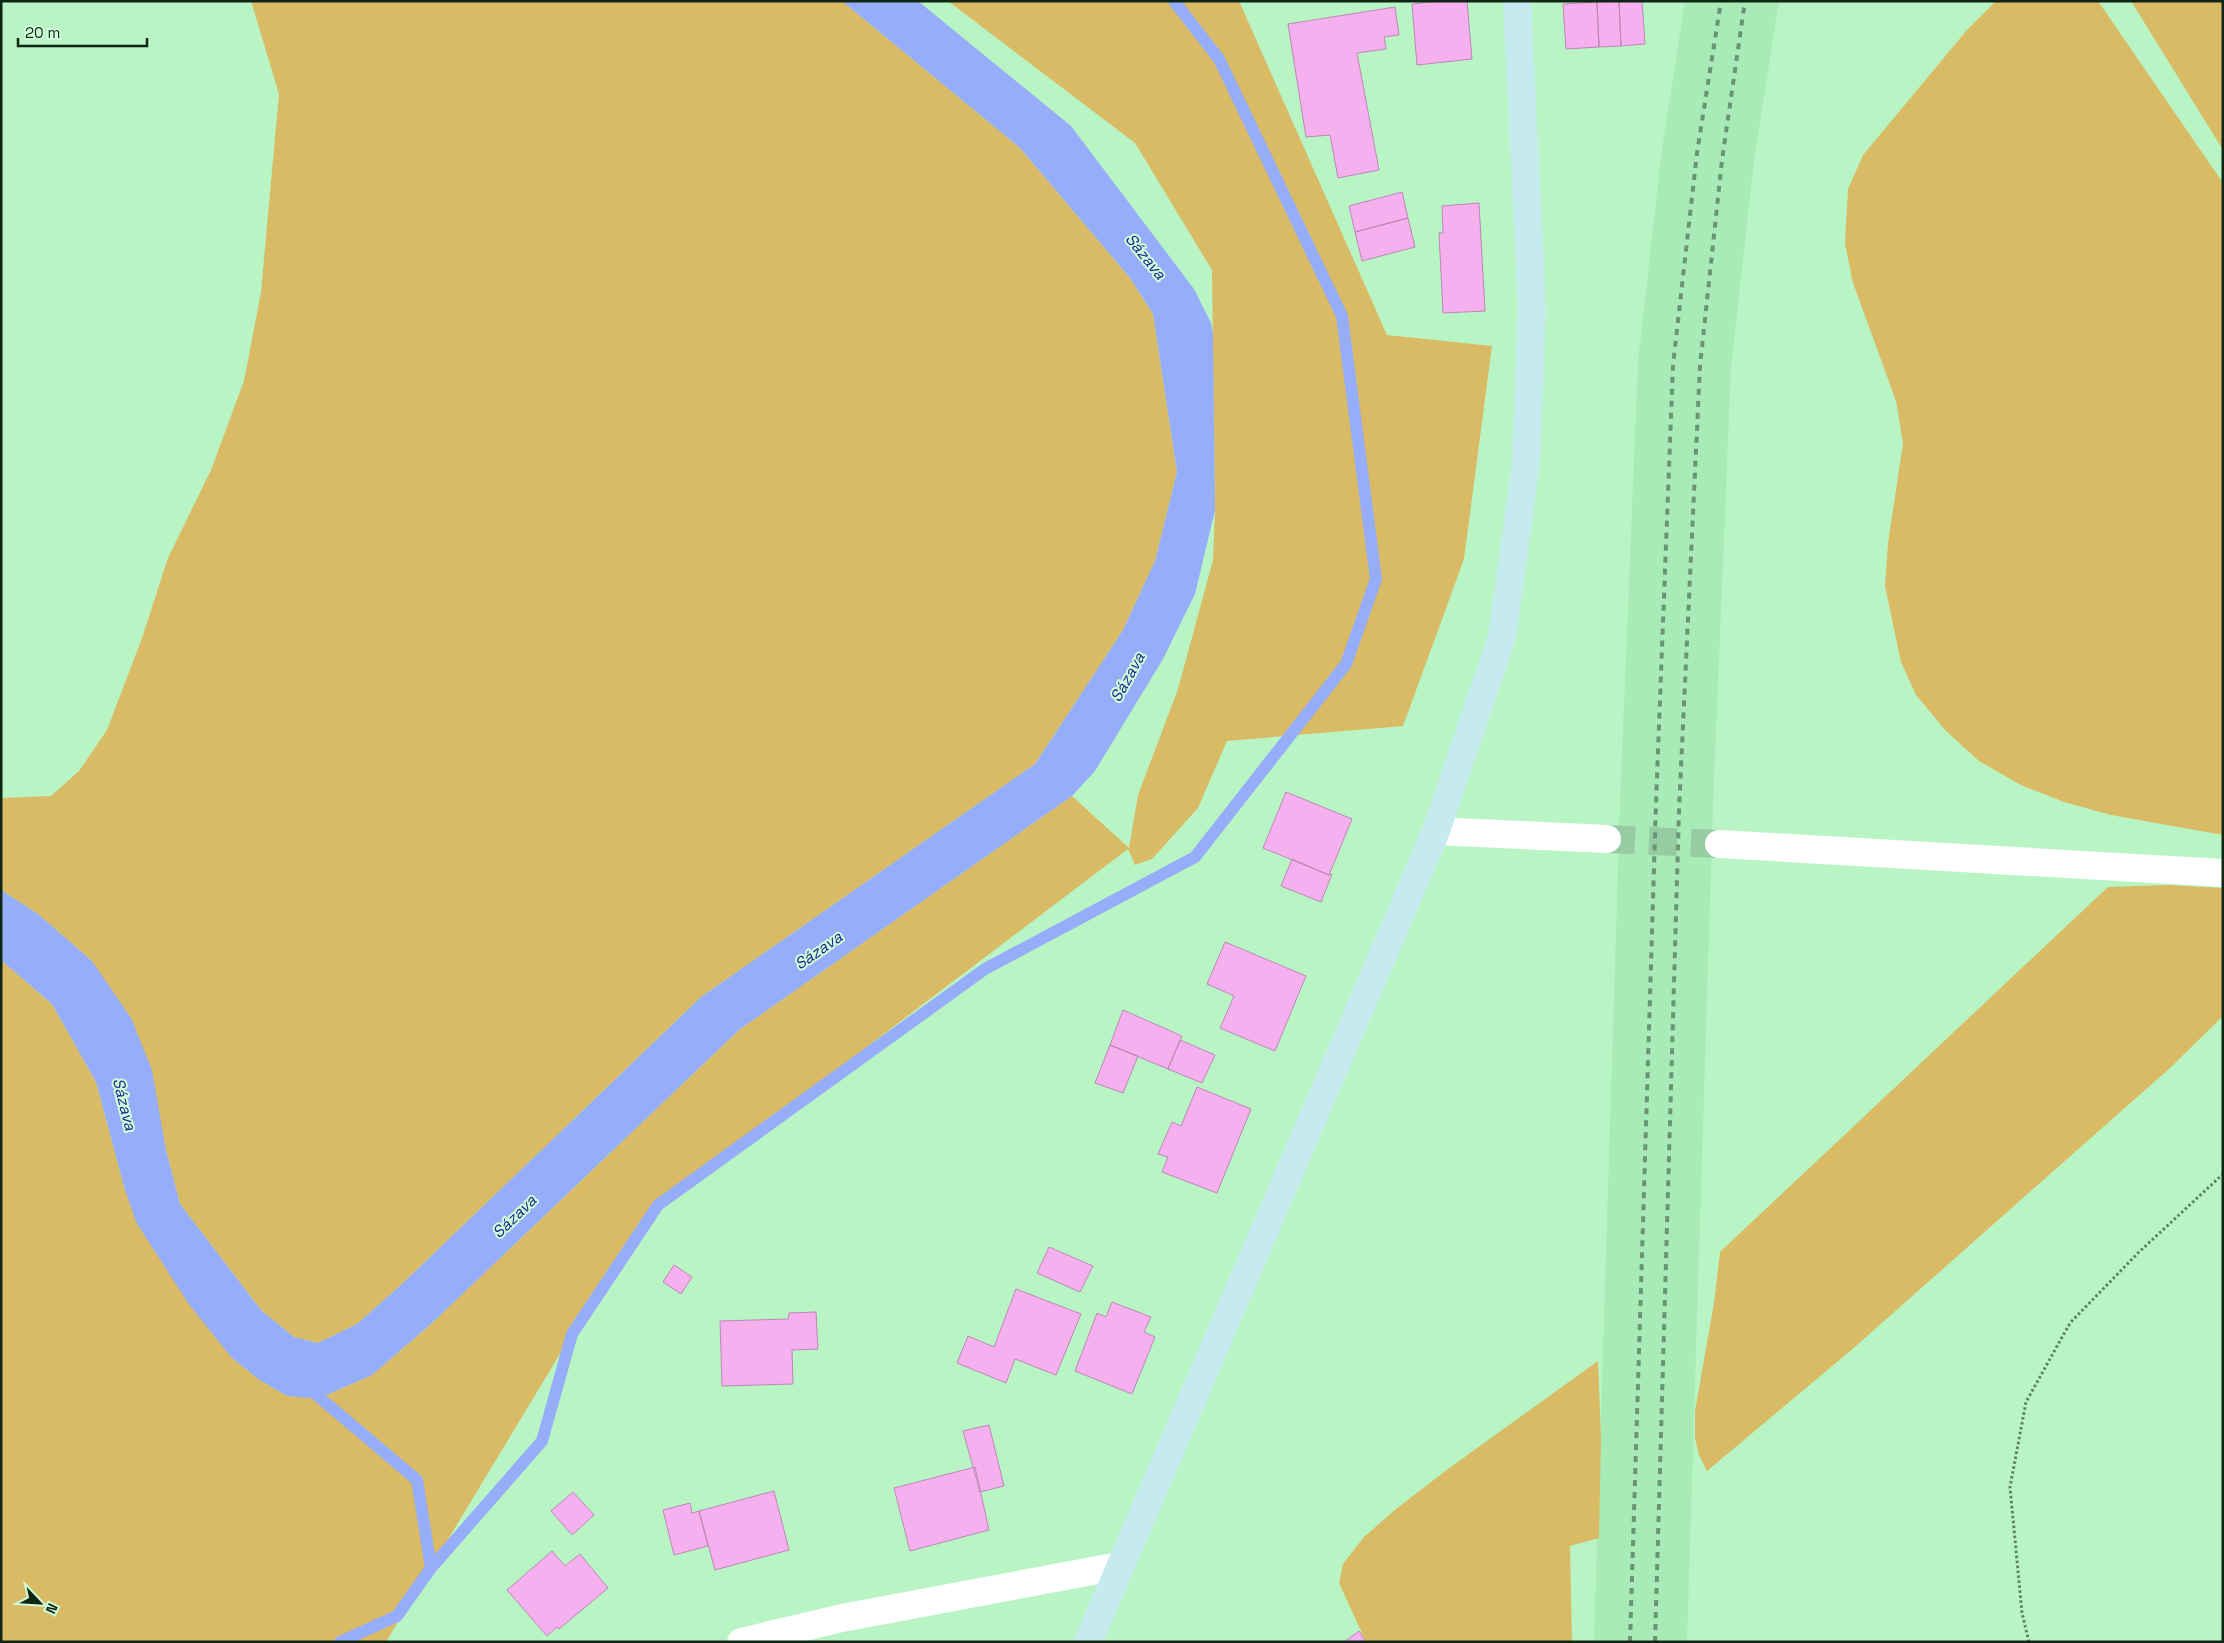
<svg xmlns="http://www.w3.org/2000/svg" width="2224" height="1643" font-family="'Space Grotesk',sans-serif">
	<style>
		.built { fill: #a9ebb7 }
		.green { fill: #d9bb66 }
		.water { fill: #96adfa }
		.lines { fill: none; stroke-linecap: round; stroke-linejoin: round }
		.stream { stroke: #96adfa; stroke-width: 12 }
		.building { fill: #f7b0ef; stroke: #bb88b5 }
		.street-tunnel { stroke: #97cba2; stroke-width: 28; stroke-dasharray: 28 14; stroke-linecap: butt }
		.path { stroke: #5c8364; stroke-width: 3; stroke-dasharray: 2.5 2.5; stroke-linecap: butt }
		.street { stroke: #fff; stroke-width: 28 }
		.secondary { stroke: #c5ebf1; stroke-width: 28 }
		.rail { stroke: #6a9473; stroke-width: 4; stroke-dasharray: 6 6; stroke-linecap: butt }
		.labels { text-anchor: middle; stroke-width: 4; stroke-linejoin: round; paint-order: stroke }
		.water-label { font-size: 16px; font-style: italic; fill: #1e2591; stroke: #cffed8 }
	</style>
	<rect width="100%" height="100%" fill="#b9f4c5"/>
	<path class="built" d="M 1685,1 L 1779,1 L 1754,161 L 1731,369 L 1713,805 L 1687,1642 L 1594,1642 L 1620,802 L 1638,362 L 1662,149 Z"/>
	<path class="green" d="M 251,1 L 842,1 L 1020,148 L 1130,278 L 1153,314 L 1177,472 L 1155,561 L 1123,630 L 1035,764 L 701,997 L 403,1283 L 357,1324 L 318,1343 L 294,1337 L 261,1310 L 180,1204 L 166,1150 L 92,961 L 38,914 L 1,890 L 1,798 L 51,796 L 79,771 L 107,730 L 142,638 L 168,558 L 211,470 L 244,381 L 261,292 L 279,94 Z
		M 948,1 L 1239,1 L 1387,335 L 1492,346 L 1464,559 L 1403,726 L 1227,741 L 1198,808 L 1152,859 L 1135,865 L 1128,849 L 658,1205 L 572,1334 L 386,1642 L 1,1642 L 1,960 L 52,1004 L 96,1082 L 125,1190 L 231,1357 L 258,1379 L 287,1396 L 329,1394 L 372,1375 L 431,1324 L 739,1030 L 1072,796 L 1129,848 L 1138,795 L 1178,689 L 1213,560 L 1215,510 L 1212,270 L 1135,143 Z
		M 1996,1 L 2098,1 L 2223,183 L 2223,835 L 2111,815 L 2064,802 L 2021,785 L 1979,761 L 1946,731 L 1916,695 L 1901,662 L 1885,586 L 1888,543 L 1903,443 L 1896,401 L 1853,283 L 1845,244 L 1848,189 L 1863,155 L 1967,30 Z
		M 2131,1 L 2223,1 L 2223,150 Z
		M 2169,885 L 2223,888 L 2223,1016 L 2170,1068 L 1849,1352 L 1707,1471 L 1699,1455 L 1695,1438 L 1695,1411 L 1714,1303 L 1720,1252 L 2108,887 Z
		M 1598,1361 L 1601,1437 L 1599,1538 L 1570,1546 L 1572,1642 L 1366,1642 L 1339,1583 L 1343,1564 L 1364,1537 L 1396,1509 L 1448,1469 Z"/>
	<path class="water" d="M 842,1 L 918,1 L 1071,126 L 1194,289 L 1211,323 L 1213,333 L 1215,510 L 1195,594 L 1163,659 L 1095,771 L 1072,796 L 739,1030 L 431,1324 L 372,1375 L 329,1394 L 307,1398 L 287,1396 L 258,1379 L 231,1357 L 188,1303 L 136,1222 L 125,1190 L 96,1082 L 52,1004 L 1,960 L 1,890 L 38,914 L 92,961 L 131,1018 L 152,1070 L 166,1150 L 180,1204 L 261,1310 L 294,1337 L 318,1343 L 357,1324 L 403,1283 L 701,997 L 1035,764 L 1123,630 L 1155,561 L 1177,472 L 1153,314 L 1130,278 L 1020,148 Z"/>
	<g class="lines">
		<path class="stream" d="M 306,1386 L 417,1480 L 431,1568
			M 340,1642 L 397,1616 L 431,1568 L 542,1441 L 572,1334 L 658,1205 L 985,969 L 1195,857 L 1346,664 L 1376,579 L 1342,316 L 1219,59 L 1174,1"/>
	</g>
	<path class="building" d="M 1440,1 L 1467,1 L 1472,59 L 1417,65 L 1412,4 Z
		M 1619,1 L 1642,1 L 1645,44 L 1621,46 Z
		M 1619,1 L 1621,46 L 1599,47 L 1597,2 Z
		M 1597,2 L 1599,47 L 1566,49 L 1563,4 Z
		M 1395,7 L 1399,35 L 1384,37 L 1386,49 L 1357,53 L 1379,170 L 1338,178 L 1330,135 L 1306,137 L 1288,24 Z
		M 1402,192 L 1408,218 L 1355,232 L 1349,206 Z
		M 1479,203 L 1485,311 L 1443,313 L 1439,233 L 1443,233 L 1442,206 Z
		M 1408,218 L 1415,247 L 1362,261 L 1355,232 Z
		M 1286,792 L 1352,819 L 1329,875 L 1263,848 Z
		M 1292,859 L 1329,875 L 1332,874 L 1321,902 L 1281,886 Z
		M 1225,942 L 1306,976 L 1275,1051 L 1220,1028 L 1234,996 L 1207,984 Z
		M 1123,1010 L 1182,1036 L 1168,1069 L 1110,1045 Z
		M 1180,1040 L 1215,1055 L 1202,1083 L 1168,1069 Z
		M 1110,1045 L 1138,1056 L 1123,1093 L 1095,1083 Z
		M 1197,1087 L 1251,1109 L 1217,1193 L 1162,1172 L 1168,1157 L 1158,1154 L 1172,1122 L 1181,1126 Z
		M 1049,1247 L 1093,1266 L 1080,1292 L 1037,1273 Z
		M 674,1265 L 692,1277 L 681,1294 L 663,1282 Z
		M 1016,1289 L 1081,1314 L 1056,1375 L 1015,1359 L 1006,1383 L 957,1363 L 968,1336 L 994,1347 Z
		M 1112,1302 L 1151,1317 L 1144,1332 L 1155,1337 L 1132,1394 L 1075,1371 L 1097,1313 L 1106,1317 Z
		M 816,1312 L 818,1349 L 792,1350 L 793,1384 L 722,1386 L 720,1321 L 788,1319 L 789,1313 Z
		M 989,1425 L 1004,1486 L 980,1492 L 963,1431 Z
		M 975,1467 L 989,1530 L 910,1551 L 894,1488 Z
		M 774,1491 L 789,1550 L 715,1570 L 699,1511 Z
		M 573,1492 L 594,1515 L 572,1535 L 551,1511 Z
		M 690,1503 L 692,1513 L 699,1511 L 708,1546 L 674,1555 L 663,1510 Z
		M 552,1551 L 565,1566 L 580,1554 L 608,1588 L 559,1629 L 557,1627 L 547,1636 L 507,1590 Z
		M 1359,1631 L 1366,1642 L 1344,1642 Z"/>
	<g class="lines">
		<path class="street-tunnel" d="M 1607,839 L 1719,844"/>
		<path class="path" d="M 2029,1642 L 2022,1613 L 2010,1487 L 2026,1402 L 2070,1323 L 2138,1253 L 2223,1174"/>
		<path class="street" d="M 1436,831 L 1607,839
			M 1719,844 L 2223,873
			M 741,1642 L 842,1618 L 1119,1566"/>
		<path class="secondary" d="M 1088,1642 L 1436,831 L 1502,637 L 1526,463 L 1532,308 L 1517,1"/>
		<path class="rail" d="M 1630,1642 L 1656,803 L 1673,365 L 1697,153 L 1721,1
			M 1655,1642 L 1679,810 L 1700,366 L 1722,160 L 1745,1"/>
	</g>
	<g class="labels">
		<g class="water-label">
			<text transform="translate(1146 256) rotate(51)" y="6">Sázava</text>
			<text transform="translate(1127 677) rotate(-61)" y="6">Sázava</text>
			<text transform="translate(818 950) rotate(-35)" y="6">Sázava</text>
			<text transform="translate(125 1104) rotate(76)" y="6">Sázava</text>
			<text transform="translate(514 1216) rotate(-44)" y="6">Sázava</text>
		</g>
	</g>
	<rect width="2224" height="1643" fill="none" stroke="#0f2615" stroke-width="5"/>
	<g transform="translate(40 1603) rotate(115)" stroke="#cffed8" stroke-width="4" paint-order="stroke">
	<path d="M0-4L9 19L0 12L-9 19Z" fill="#0f2615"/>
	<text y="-8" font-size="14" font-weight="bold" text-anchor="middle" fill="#0f2615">N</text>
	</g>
	<path d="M18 38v8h129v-8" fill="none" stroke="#0f2615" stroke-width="2.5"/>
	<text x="25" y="38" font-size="15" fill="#0f2615" stroke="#cffed8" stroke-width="4" paint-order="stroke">20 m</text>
</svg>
